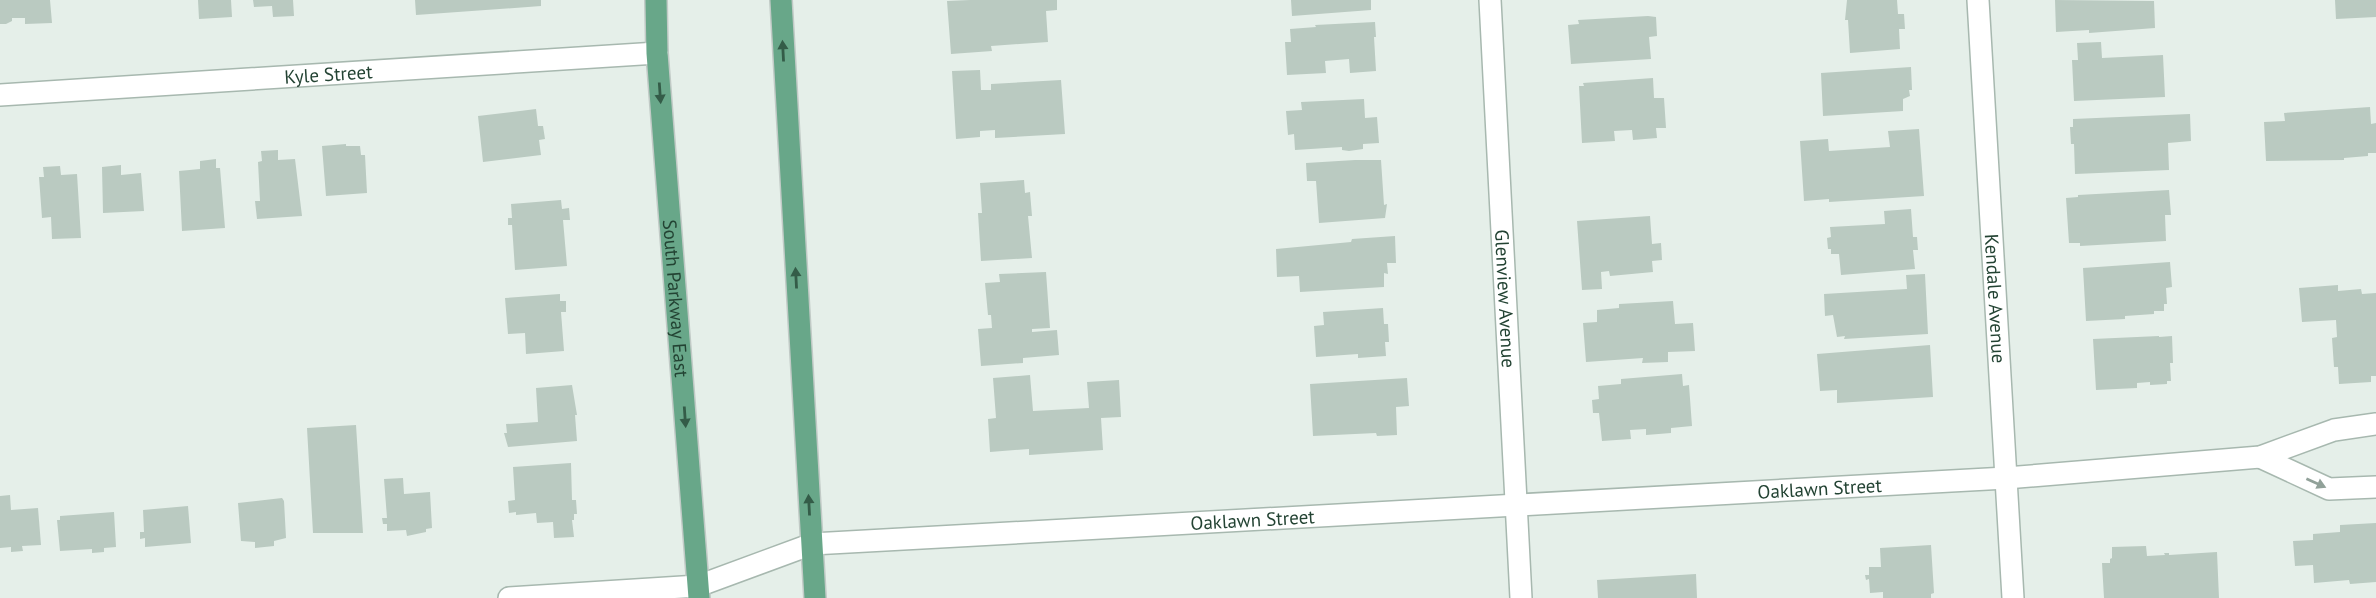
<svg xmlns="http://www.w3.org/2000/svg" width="2376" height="598" font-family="'PT Sans',sans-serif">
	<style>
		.building { fill: #bacac1 }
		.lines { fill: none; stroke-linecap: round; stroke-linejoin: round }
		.minor-casing { stroke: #a7b8af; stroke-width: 24 }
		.major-casing { stroke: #c1cac6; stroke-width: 24 }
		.minor { stroke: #fff; stroke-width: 21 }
		.major { stroke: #68a789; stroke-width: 21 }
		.oneway { fill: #345c48 }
		.oneway2 { fill: #91a199 }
		.labels { text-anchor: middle; stroke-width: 6; stroke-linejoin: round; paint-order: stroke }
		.street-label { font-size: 19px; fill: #234333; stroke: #f6fbf8 }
	</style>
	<rect width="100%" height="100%" fill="#e5efe9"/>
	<path class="building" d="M 0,0 L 50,0 L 52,23 L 25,24 L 25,18 L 12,18 L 12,21 L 6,24 L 0,24 Z
		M 198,0 L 231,0 L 232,17 L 199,19 Z
		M 253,0 L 293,0 L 294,16 L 273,17 L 272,6 L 254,7 Z
		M 415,0 L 541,0 L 541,6 L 416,15 Z
		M 970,0 L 1057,0 L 1057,10 L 1046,11 L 1048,42 L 991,46 L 992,51 L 951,54 L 947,1 Z
		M 1291,0 L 1371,0 L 1371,10 L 1292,16 Z
		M 1847,0 L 1897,0 L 1898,14 L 1904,14 L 1905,29 L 1899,29 L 1900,49 L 1850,53 L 1848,20 L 1845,20 Z
		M 2055,0 L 2154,1 L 2155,28 L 2089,33 L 2089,30 L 2056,32 Z
		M 2335,0 L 2376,0 L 2376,17 L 2336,19 Z
		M 1648,16 L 1656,17 L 1657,36 L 1649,37 L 1651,59 L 1571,64 L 1568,25 L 1579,24 L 1578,20 Z
		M 1375,22 L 1376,37 L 1374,37 L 1376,71 L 1350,73 L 1349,59 L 1325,61 L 1326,73 L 1287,75 L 1285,42 L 1291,42 L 1290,29 L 1316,27 L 1315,25 Z
		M 2101,42 L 2102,58 L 2163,55 L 2165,97 L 2074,101 L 2072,60 L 2078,60 L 2077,43 Z
		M 1911,67 L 1912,90 L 1909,90 L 1910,96 L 1903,99 L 1903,111 L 1823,116 L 1821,73 Z
		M 980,70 L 981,90 L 991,90 L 991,84 L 1061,80 L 1065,134 L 995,138 L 995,130 L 980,131 L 980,137 L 956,139 L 952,71 Z
		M 1653,78 L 1654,98 L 1664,98 L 1666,128 L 1656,128 L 1657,138 L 1633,140 L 1632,130 L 1614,131 L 1615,141 L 1582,143 L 1579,86 L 1584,86 L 1583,83 Z
		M 1364,99 L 1365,118 L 1377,117 L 1379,143 L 1363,144 L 1363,149 L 1349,151 L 1342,150 L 1342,147 L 1295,150 L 1294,134 L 1288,135 L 1286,111 L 1302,110 L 1301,102 Z
		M 2370,107 L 2371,124 L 2376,123 L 2376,153 L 2368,153 L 2368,156 L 2344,158 L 2344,160 L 2266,161 L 2264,122 L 2285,121 L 2284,113 Z
		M 536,109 L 538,126 L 543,126 L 545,139 L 539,140 L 541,155 L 483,162 L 478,116 Z
		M 2190,114 L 2191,141 L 2168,143 L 2169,170 L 2075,174 L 2074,144 L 2071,144 L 2070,127 L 2073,127 L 2073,119 Z
		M 1919,129 L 1924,196 L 1829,202 L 1829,199 L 1804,201 L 1800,141 L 1828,139 L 1829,151 L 1890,147 L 1888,131 Z
		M 346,144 L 346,146 L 360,146 L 361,155 L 365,155 L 367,193 L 326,196 L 322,146 Z
		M 278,150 L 278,160 L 295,159 L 302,216 L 257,219 L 255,201 L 260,201 L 258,162 L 262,161 L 261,151 Z
		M 216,159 L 216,168 L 220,168 L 225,228 L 182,231 L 179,171 L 200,169 L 200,161 Z
		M 1355,160 L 1381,160 L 1384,205 L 1387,204 L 1385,218 L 1319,223 L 1316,181 L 1307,181 L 1306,163 Z
		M 121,165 L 121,175 L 141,173 L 144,211 L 103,213 L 102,167 Z
		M 60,166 L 61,175 L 77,174 L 81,238 L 52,239 L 51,217 L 42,218 L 39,177 L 44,177 L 43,167 Z
		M 1024,180 L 1025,193 L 1030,192 L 1032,216 L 1028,216 L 1032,258 L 981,261 L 978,213 L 982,213 L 980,183 Z
		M 2169,190 L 2171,215 L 2165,215 L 2166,241 L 2080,246 L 2080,243 L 2069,243 L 2066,198 L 2078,197 L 2078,195 Z
		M 561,200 L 562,209 L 569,208 L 570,220 L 563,220 L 567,266 L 515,270 L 512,225 L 508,225 L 508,218 L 512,218 L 511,204 Z
		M 1911,209 L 1913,237 L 1917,237 L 1918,250 L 1913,250 L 1915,269 L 1841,275 L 1839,254 L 1831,254 L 1831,249 L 1828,249 L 1827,238 L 1831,237 L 1830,227 L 1885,224 L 1884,211 Z
		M 1650,216 L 1652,244 L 1661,243 L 1662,260 L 1652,261 L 1653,272 L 1610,276 L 1609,271 L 1601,272 L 1602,289 L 1582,290 L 1577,221 Z
		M 1395,236 L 1396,263 L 1387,263 L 1388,274 L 1384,273 L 1384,287 L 1300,292 L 1299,276 L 1277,277 L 1276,249 L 1351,242 L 1352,239 Z
		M 2170,262 L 2172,287 L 2166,288 L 2167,304 L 2164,304 L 2164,311 L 2154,311 L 2154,314 L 2125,316 L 2125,319 L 2086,321 L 2083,268 Z
		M 1046,272 L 1050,328 L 1032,329 L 1032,332 L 1057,330 L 1059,355 L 1023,358 L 1023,363 L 981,366 L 978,329 L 992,328 L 991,315 L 988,315 L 985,283 L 1000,282 L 999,274 Z
		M 1925,274 L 1928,334 L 1844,339 L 1845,336 L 1837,337 L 1833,315 L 1825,316 L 1824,294 L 1907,289 L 1906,275 Z
		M 2338,285 L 2338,291 L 2361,289 L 2362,294 L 2376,293 L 2376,376 L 2371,376 L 2371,382 L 2339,384 L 2338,367 L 2334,367 L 2332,338 L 2337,337 L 2336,320 L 2302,322 L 2299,288 Z
		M 560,294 L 560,301 L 566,301 L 566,312 L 561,312 L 564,351 L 526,354 L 525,333 L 508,334 L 505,298 Z
		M 1673,301 L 1675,324 L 1693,323 L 1695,351 L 1668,352 L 1668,362 L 1642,363 L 1643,358 L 1586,362 L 1583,323 L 1597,322 L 1597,310 L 1619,308 L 1619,304 Z
		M 1383,308 L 1384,324 L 1388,324 L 1389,342 L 1385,342 L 1386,356 L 1358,358 L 1358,354 L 1316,357 L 1314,326 L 1324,325 L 1323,312 Z
		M 2159,336 L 2159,337 L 2172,336 L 2173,363 L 2170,363 L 2171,381 L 2167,381 L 2167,384 L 2150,385 L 2150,382 L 2137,383 L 2137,388 L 2096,390 L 2093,339 Z
		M 1930,345 L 1933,397 L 1837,403 L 1837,390 L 1820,391 L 1817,354 Z
		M 1682,374 L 1683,386 L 1689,385 L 1692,426 L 1671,428 L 1671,433 L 1646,435 L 1646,429 L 1630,430 L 1631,439 L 1602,441 L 1599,413 L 1593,413 L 1592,400 L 1599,399 L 1598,386 L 1621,384 L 1621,379 Z
		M 1030,375 L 1033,411 L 1089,408 L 1087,382 L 1119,380 L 1121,417 L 1101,418 L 1103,450 L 1029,455 L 1029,449 L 990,452 L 988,419 L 996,418 L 993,378 Z
		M 1407,378 L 1409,406 L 1396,407 L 1397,435 L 1377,436 L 1376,433 L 1313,436 L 1310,384 Z
		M 572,385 L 577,415 L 575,415 L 577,441 L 508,447 L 504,433 L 507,433 L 506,424 L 538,422 L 536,388 Z
		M 356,425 L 363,533 L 313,533 L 307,428 Z
		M 571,463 L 572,500 L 576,500 L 577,514 L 574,514 L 574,520 L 572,520 L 574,537 L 554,538 L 553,522 L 537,523 L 536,513 L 516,515 L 516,512 L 509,513 L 508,501 L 515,500 L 513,467 Z
		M 403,478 L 404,494 L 430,492 L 432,528 L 426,529 L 426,532 L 407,536 L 406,530 L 387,531 L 387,524 L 383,524 L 382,518 L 387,518 L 384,479 Z
		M 10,495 L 11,510 L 38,508 L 41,545 L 22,546 L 23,551 L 11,552 L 11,547 L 0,548 L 0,496 Z
		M 282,498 L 284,501 L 286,538 L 274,541 L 274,546 L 255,548 L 255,542 L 241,541 L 238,503 Z
		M 188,506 L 191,543 L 145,547 L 145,538 L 140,539 L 140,532 L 144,532 L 143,510 Z
		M 114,512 L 116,547 L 104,548 L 104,552 L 92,553 L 92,549 L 60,551 L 57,520 L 60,520 L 60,516 Z
		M 2376,523 L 2376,582 L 2350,584 L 2349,580 L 2314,583 L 2313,565 L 2295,566 L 2293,541 L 2313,540 L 2313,534 L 2340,532 L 2340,525 Z
		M 1931,545 L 1934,593 L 1931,594 L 1931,598 L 1883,598 L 1883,592 L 1870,593 L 1869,579 L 1866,580 L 1865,575 L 1869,575 L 1869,567 L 1881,567 L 1880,548 Z
		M 2146,546 L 2147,556 L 2165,555 L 2164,553 L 2169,553 L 2169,555 L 2217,552 L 2219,598 L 2104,598 L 2102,563 L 2110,563 L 2110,559 L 2112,558 L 2112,547 Z
		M 1696,574 L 1697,598 L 1598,598 L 1597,580 Z"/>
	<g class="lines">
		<g class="minor-casing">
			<g id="minor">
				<path id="s1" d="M 1490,0 L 1521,598"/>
				<path id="s2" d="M 1978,0 L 2013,598"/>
				<path id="s3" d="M 0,95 L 657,53"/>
				<path d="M 2260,457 L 2329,489 L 2376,487"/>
				<path id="s4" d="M 509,598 L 698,586 L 812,544 L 2006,478 L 2260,457 L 2334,430 L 2376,424"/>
			</g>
		</g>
		<g class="major-casing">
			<g id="major">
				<path id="s5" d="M 656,0 L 657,53 L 699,598"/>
				<path d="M 781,0 L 815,598"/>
			</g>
		</g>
		<use href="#minor" class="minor"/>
		<use href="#major" class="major"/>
	</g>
	<defs><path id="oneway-solid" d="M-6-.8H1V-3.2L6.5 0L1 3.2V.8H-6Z" transform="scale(1.75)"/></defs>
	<g class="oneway">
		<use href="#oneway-solid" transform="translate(783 51) rotate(-93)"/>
		<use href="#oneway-solid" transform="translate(660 93) rotate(86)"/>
		<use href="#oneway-solid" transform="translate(796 278) rotate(-93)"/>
		<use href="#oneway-solid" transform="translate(685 417) rotate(86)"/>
		<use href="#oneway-solid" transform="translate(809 505) rotate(-93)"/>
	</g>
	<use class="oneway2" href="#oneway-solid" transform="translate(2316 483) rotate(24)"/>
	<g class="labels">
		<g class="street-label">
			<text dy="7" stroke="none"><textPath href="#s3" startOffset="329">Kyle Street</textPath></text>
			<text dy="7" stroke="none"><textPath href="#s5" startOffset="299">South Parkway East</textPath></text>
			<text dy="7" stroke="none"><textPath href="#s1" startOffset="299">Glenview Avenue</textPath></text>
			<text dy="7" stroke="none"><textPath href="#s2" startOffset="299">Kendale Avenue</textPath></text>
			<text dy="7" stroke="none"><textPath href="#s4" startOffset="1320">Oaklawn Street</textPath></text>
			<text dy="7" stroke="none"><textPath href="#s4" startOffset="752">Oaklawn Street</textPath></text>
		</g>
	</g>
</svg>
